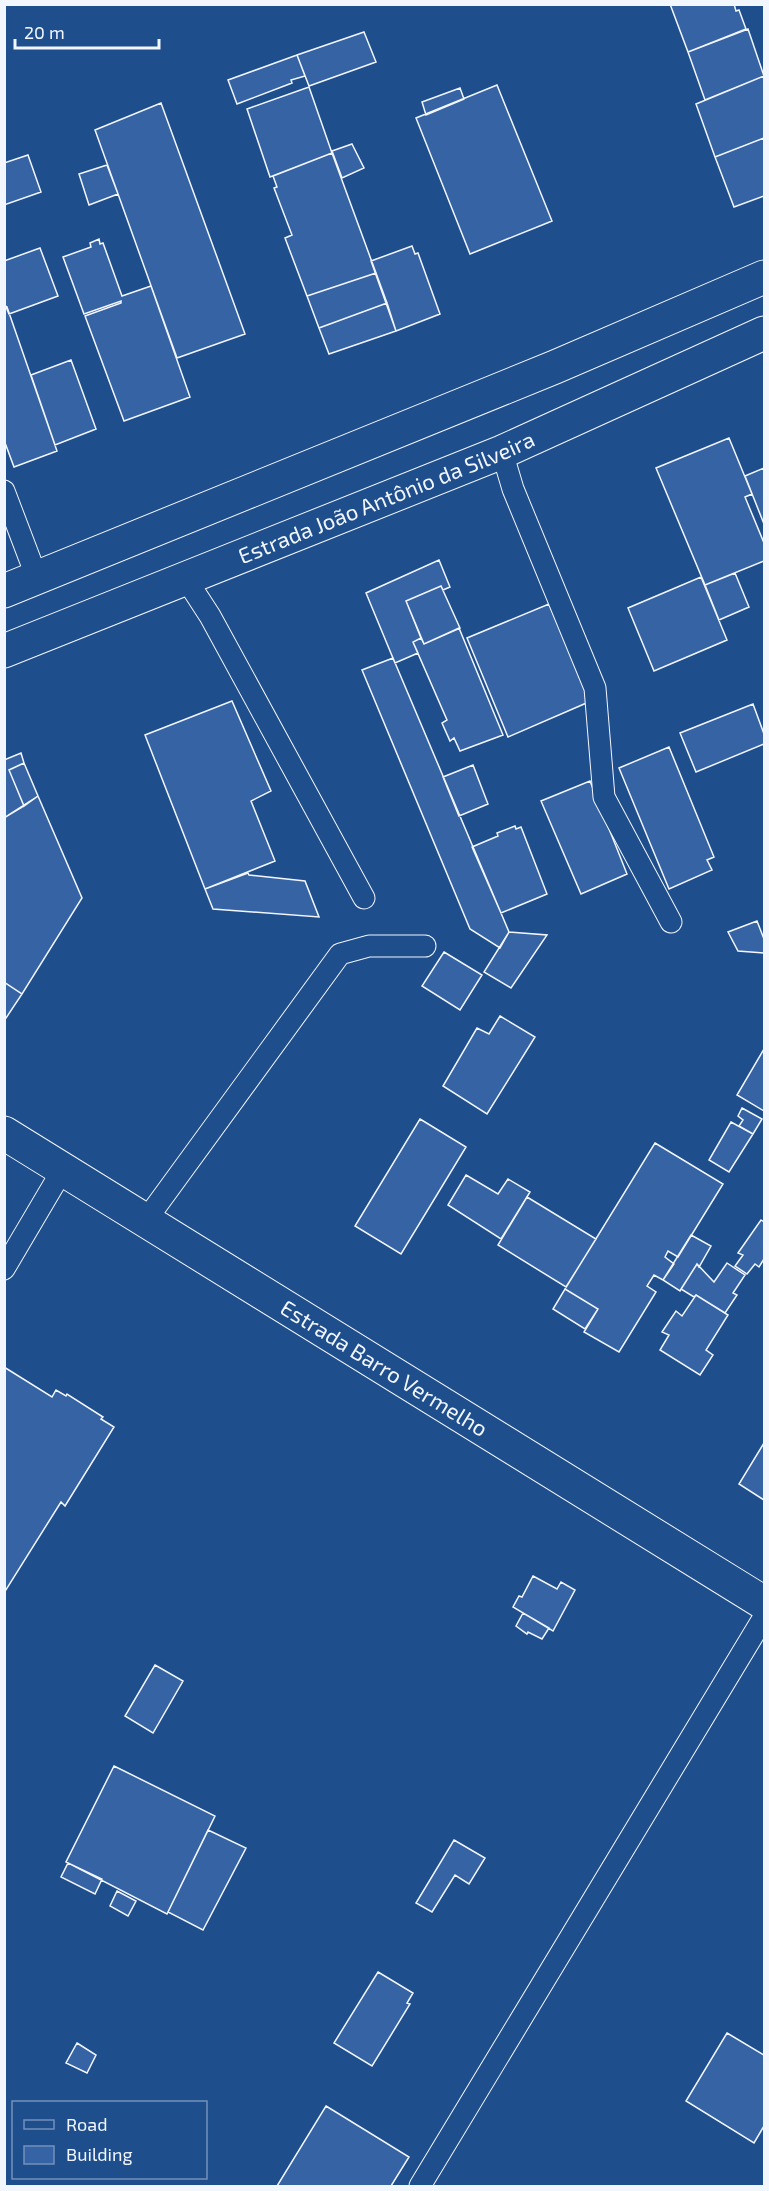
<svg xmlns="http://www.w3.org/2000/svg" width="769" height="2191" font-family="'Exo 2',sans-serif">
	<style>
		.building { fill: #3563a3; stroke: #f2f6ff; stroke-width: 1.5 }
		.lines { fill: none; stroke-linecap: round; stroke-linejoin: round }
		.service-casing { stroke: #f2f6ff; stroke-width: 23 }
		.tertiary-casing { stroke: #f2f6ff; stroke-width: 35 }
		.secondary-casing { stroke: #f2f6ff; stroke-width: 35 }
		.service { stroke: #1f4e8c; stroke-width: 21 }
		.tertiary { stroke: #1f4e8c; stroke-width: 33 }
		.secondary { stroke: #1f4e8c; stroke-width: 33 }
		.labels { text-anchor: middle; stroke-width: 4.5; stroke-linejoin: round; paint-order: stroke }
		.street-label { font-size: 22px; fill: #f2f6ff; stroke: #1f4e8c }
	</style>
	<rect width="100%" height="100%" fill="#1f4e8c"/>
	<path class="building" d="M 670,4 L 734,4 L 736,11 L 739,10 L 746,29 L 688,52 Z
		M 748,29 L 764,76 L 705,100 L 688,52 Z
		M 364,32 L 376,62 L 309,86 L 297,55 Z
		M 297,55 L 305,76 L 291,80 L 292,83 L 237,104 L 228,80 Z
		M 764,76 L 764,138 L 715,157 L 696,104 Z
		M 497,85 L 552,221 L 470,254 L 416,118 Z
		M 309,87 L 332,153 L 270,177 L 247,109 Z
		M 460,88 L 464,99 L 426,115 L 422,102 Z
		M 161,103 L 245,334 L 177,358 L 95,130 Z
		M 764,138 L 764,196 L 734,207 L 715,157 Z
		M 352,144 L 364,168 L 342,178 L 332,151 Z
		M 332,153 L 376,273 L 307,296 L 285,238 L 292,235 L 274,188 L 277,187 L 273,176 Z
		M 28,155 L 41,192 L 4,205 L 4,163 Z
		M 107,165 L 118,194 L 89,205 L 79,174 Z
		M 99,239 L 100,244 L 103,243 L 122,296 L 151,286 L 190,397 L 124,421 L 85,316 L 121,303 L 121,301 L 84,314 L 63,257 L 91,247 L 90,243 Z
		M 412,246 L 415,254 L 418,253 L 440,314 L 396,331 L 371,261 Z
		M 40,248 L 58,296 L 9,314 L 4,302 L 4,261 Z
		M 376,273 L 387,303 L 319,328 L 307,296 Z
		M 387,303 L 396,331 L 329,354 L 319,328 Z
		M 7,307 L 57,451 L 14,467 L 4,440 L 4,308 Z
		M 71,360 L 96,429 L 55,445 L 31,375 Z
		M 729,438 L 752,494 L 745,497 L 764,543 L 764,561 L 705,585 L 656,468 Z
		M 764,468 L 764,524 L 745,476 Z
		M 439,560 L 450,587 L 443,590 L 441,586 L 406,601 L 421,638 L 413,642 L 418,653 L 395,663 L 366,593 Z
		M 735,573 L 749,607 L 719,620 L 705,585 Z
		M 701,577 L 727,640 L 654,671 L 628,608 Z
		M 441,586 L 460,628 L 424,644 L 406,601 Z
		M 549,604 L 591,701 L 508,737 L 467,638 Z
		M 459,628 L 503,735 L 460,751 L 454,738 L 450,741 L 442,723 L 447,720 L 413,642 L 421,638 L 424,644 Z
		M 393,658 L 509,932 L 500,948 L 470,929 L 362,670 Z
		M 232,701 L 271,791 L 251,801 L 275,861 L 205,889 L 145,735 Z
		M 753,704 L 764,734 L 764,744 L 696,772 L 680,733 Z
		M 669,747 L 714,857 L 707,860 L 712,870 L 669,889 L 619,768 Z
		M 21,753 L 24,763 L 9,770 L 24,806 L 4,818 L 4,760 Z
		M 24,763 L 38,796 L 24,806 L 9,770 Z
		M 473,765 L 488,804 L 459,816 L 443,777 Z
		M 590,781 L 627,874 L 581,894 L 541,801 Z
		M 38,796 L 82,898 L 22,994 L 4,982 L 4,818 Z
		M 515,826 L 516,829 L 521,827 L 547,894 L 501,913 L 472,847 L 498,836 L 497,833 Z
		M 248,873 L 249,875 L 305,881 L 319,917 L 213,909 L 205,889 Z
		M 757,921 L 764,939 L 764,953 L 738,951 L 728,932 Z
		M 509,932 L 547,935 L 511,988 L 484,972 Z
		M 444,952 L 482,975 L 460,1010 L 422,986 Z
		M 4,982 L 22,994 L 4,1021 Z
		M 500,1016 L 535,1037 L 487,1114 L 443,1086 L 477,1028 L 489,1034 Z
		M 764,1049 L 764,1111 L 737,1095 Z
		M 742,1108 L 762,1119 L 753,1134 L 739,1126 L 743,1120 L 738,1116 Z
		M 420,1119 L 466,1147 L 401,1254 L 355,1226 Z
		M 731,1122 L 753,1134 L 729,1172 L 709,1160 Z
		M 655,1143 L 723,1184 L 678,1257 L 668,1251 L 665,1257 L 674,1264 L 663,1280 L 654,1275 L 647,1286 L 656,1292 L 619,1352 L 584,1332 L 598,1309 L 565,1289 Z
		M 466,1175 L 498,1194 L 508,1179 L 530,1192 L 501,1239 L 448,1205 Z
		M 527,1197 L 596,1239 L 566,1287 L 498,1245 Z
		M 761,1220 L 764,1222 L 764,1259 L 759,1267 L 755,1264 L 747,1274 L 735,1266 L 743,1255 L 738,1253 Z
		M 691,1235 L 711,1246 L 699,1267 L 697,1264 L 680,1291 L 663,1280 Z
		M 727,1263 L 745,1275 L 733,1293 L 737,1295 L 725,1313 L 696,1295 L 694,1297 L 681,1289 L 697,1264 L 714,1282 Z
		M 565,1289 L 598,1309 L 585,1329 L 553,1309 Z
		M 696,1295 L 728,1315 L 706,1350 L 713,1355 L 700,1375 L 660,1350 L 669,1335 L 662,1332 L 676,1311 L 682,1316 Z
		M 4,1367 L 52,1397 L 56,1390 L 66,1396 L 67,1394 L 103,1417 L 101,1419 L 114,1427 L 65,1506 L 61,1502 L 4,1593 Z
		M 764,1443 L 764,1500 L 739,1484 Z
		M 533,1576 L 557,1589 L 561,1582 L 575,1590 L 553,1631 L 513,1607 L 519,1596 L 522,1597 Z
		M 523,1613 L 549,1628 L 542,1639 L 528,1632 L 527,1634 L 516,1626 Z
		M 155,1665 L 183,1681 L 153,1733 L 125,1716 Z
		M 114,1766 L 215,1816 L 167,1914 L 66,1862 Z
		M 208,1830 L 246,1848 L 203,1930 L 168,1912 Z
		M 454,1840 L 485,1858 L 469,1884 L 455,1875 L 432,1912 L 416,1903 Z
		M 68,1863 L 102,1879 L 95,1894 L 61,1877 Z
		M 117,1891 L 136,1901 L 128,1916 L 110,1906 Z
		M 378,1972 L 413,1993 L 407,2003 L 410,2004 L 372,2066 L 334,2043 Z
		M 727,2033 L 764,2055 L 764,2126 L 754,2143 L 686,2101 Z
		M 77,2043 L 96,2055 L 87,2073 L 66,2063 Z
		M 326,2106 L 409,2157 L 391,2186 L 277,2186 Z"/>
	<g class="lines">
		<g class="service-casing">
			<path id="service" d="M 502,452 L 513,489 L 595,688 L 604,797 L 671,922
				M 4,491 L 37,578
				M 186,579 L 210,616 L 364,898
				M 146,1220 L 340,954 L 369,946 L 425,946
				M 4,1269 L 63,1169
				M 420,2186 L 764,1617"/>
		</g>
		<g class="tertiary-casing">
			<g id="tertiary">
				<path id="s1" d="M 4,1133 L 764,1603"/>
			</g>
		</g>
		<g class="secondary-casing">
			<g id="secondary">
				<path d="M 4,591 L 555,367 L 764,277"/>
				<path id="s2" d="M 4,651 L 502,452 L 764,333"/>
			</g>
		</g>
		<use href="#service" class="service"/>
		<use href="#tertiary" class="tertiary"/>
		<use href="#secondary" class="secondary"/>
	</g>
	<g class="labels">
		<g class="street-label">
			<text dy="8" stroke="none"><textPath href="#s2" startOffset="412">Estrada João Antônio da Silveira</textPath></text>
			<text dy="8" stroke="none"><textPath href="#s1" startOffset="447">Estrada Barro Vermelho</textPath></text>
		</g>
	</g>
	<rect width="769" height="2191" fill="none" stroke="#f2f6ff" stroke-width="12"/>
	<rect x="12" y="2101" width="195" height="78" fill="#1f4e8c" stroke="#7391ba" stroke-width="1.5"/>
	<rect x="24" y="2120" width="30" height="9" fill="#1f4e8c" stroke="#7391ba" stroke-width="1.5"/>
	<text x="66" y="2131" font-size="18" fill="#f2f6ff">Road</text>
	<rect x="24" y="2146" width="30" height="18" fill="#3563a3" stroke="#7391ba" stroke-width="1.5"/>
	<text x="66" y="2161" font-size="18" fill="#f2f6ff">Building</text>
	<path d="M15 39v9h144v-9" fill="none" stroke="#f2f6ff" stroke-width="3"/>
	<text x="24" y="39" font-size="18" fill="#f2f6ff" stroke="#1f4e8c" stroke-width="4.5" paint-order="stroke">20 m</text>
</svg>
